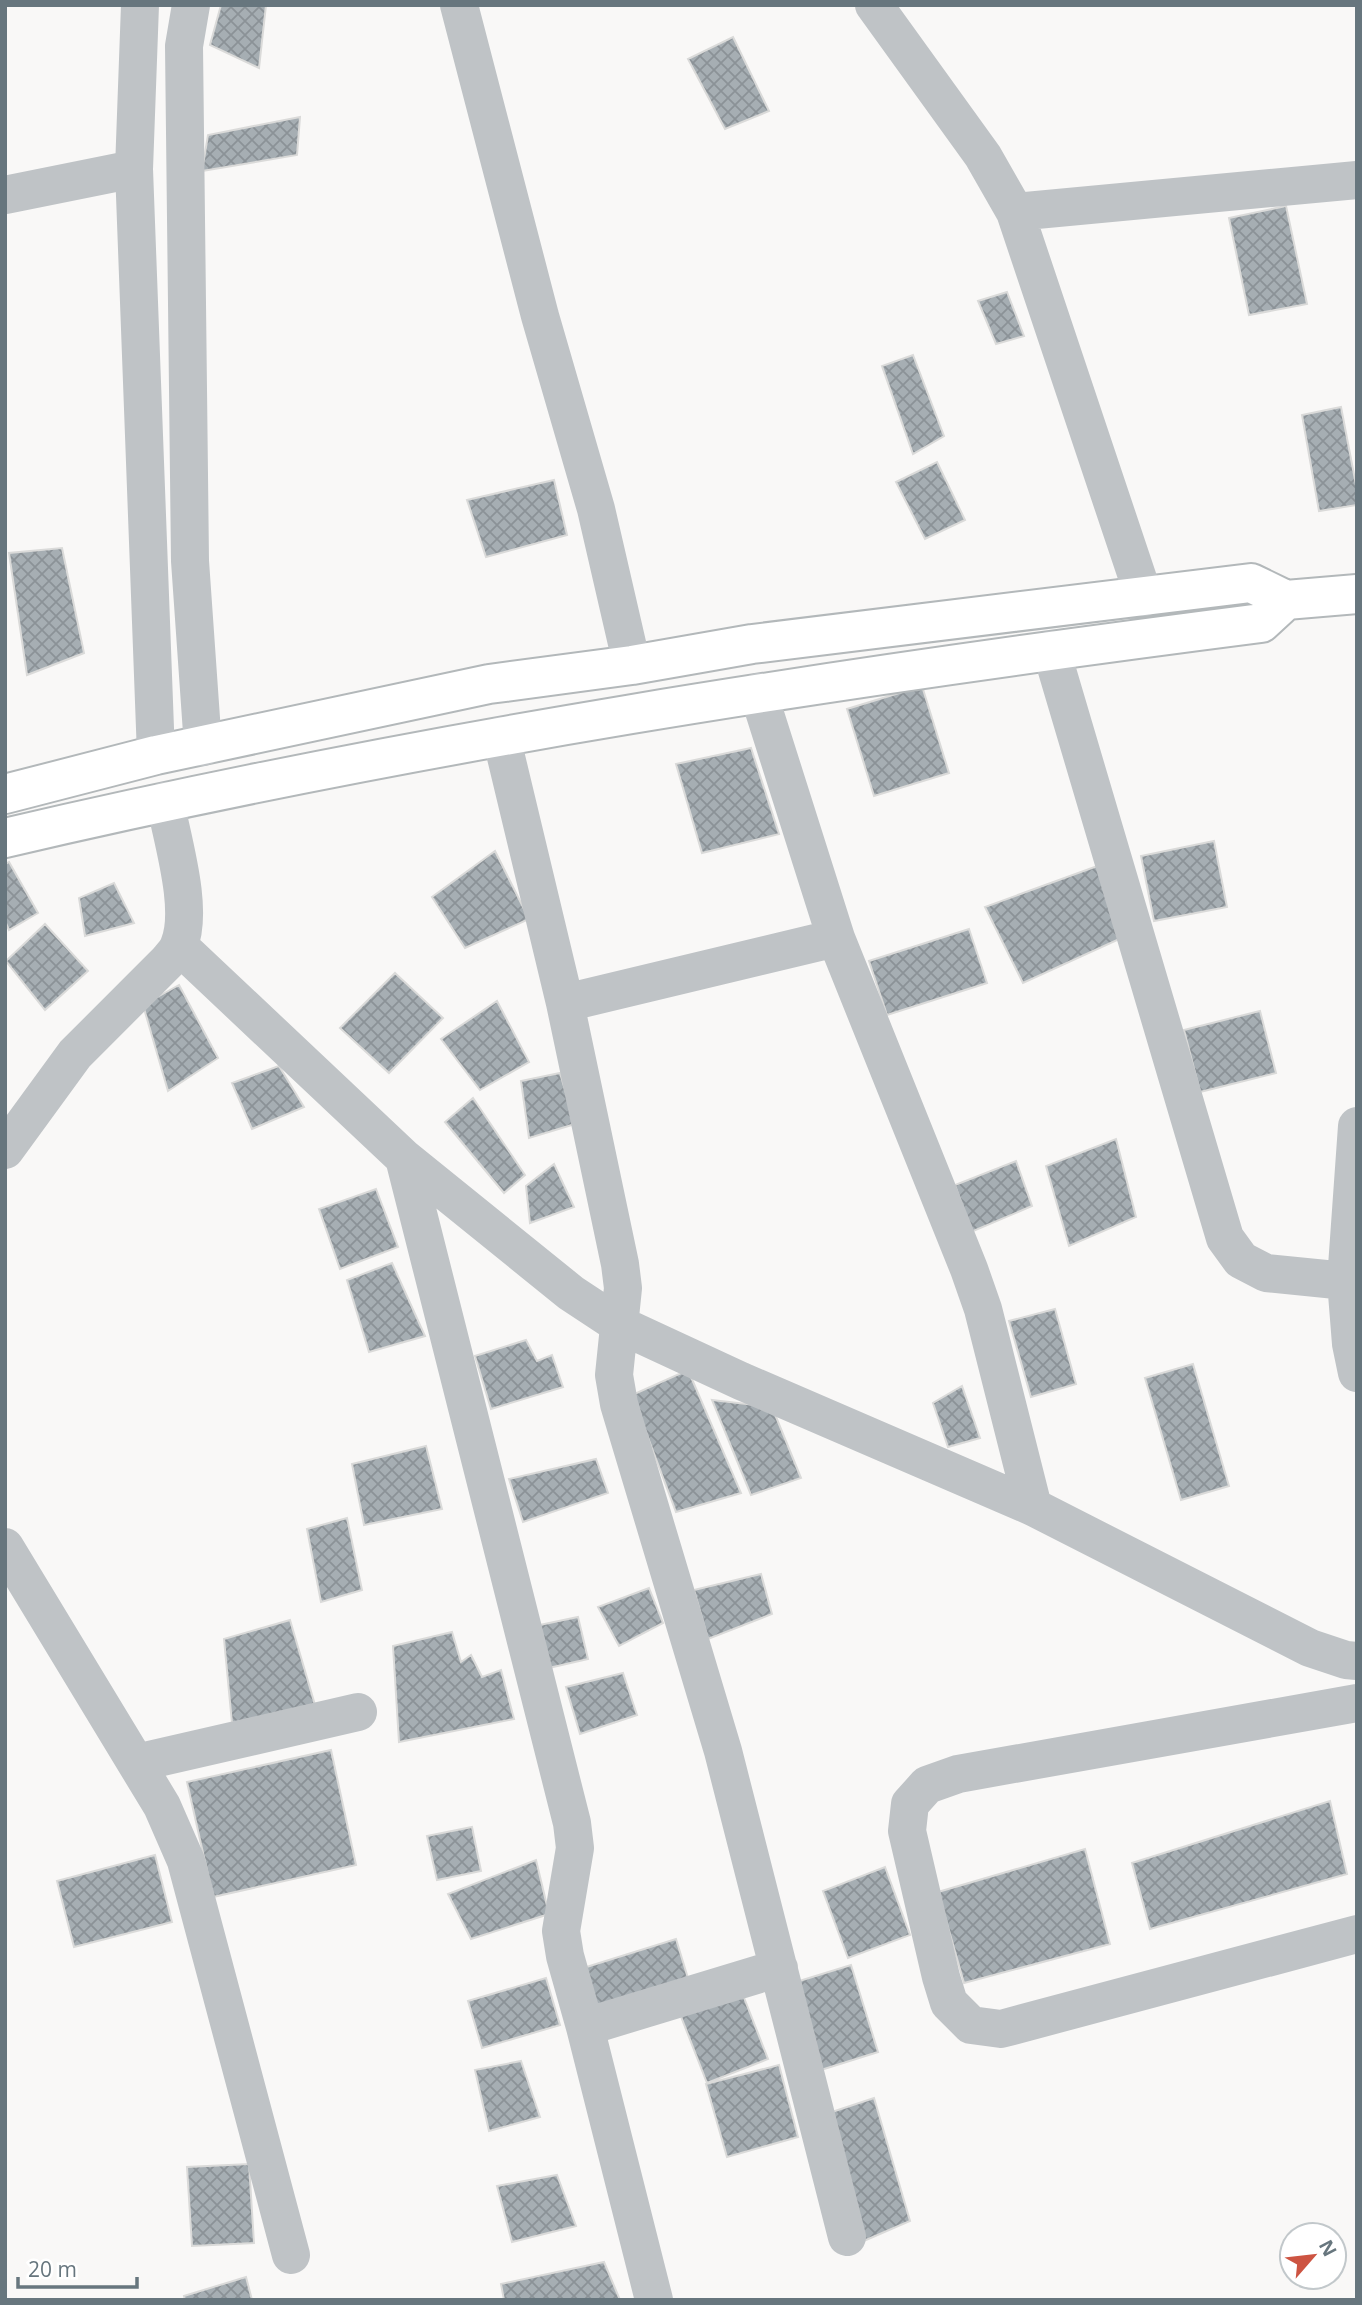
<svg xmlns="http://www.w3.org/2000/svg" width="1362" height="2305" font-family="'Open Sans',sans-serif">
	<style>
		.building { fill: url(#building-cross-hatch); stroke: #dadad9; stroke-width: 2 }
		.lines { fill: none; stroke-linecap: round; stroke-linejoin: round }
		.major-casing { stroke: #b3b8ba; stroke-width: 42 }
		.minor { stroke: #bfc3c6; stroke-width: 38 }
		.major { stroke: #fff; stroke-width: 38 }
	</style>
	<defs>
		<pattern id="building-cross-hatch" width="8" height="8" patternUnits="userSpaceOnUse" patternTransform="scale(1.75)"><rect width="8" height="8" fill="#a6aeb3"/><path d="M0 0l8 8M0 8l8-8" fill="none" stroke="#8b9297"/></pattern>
	</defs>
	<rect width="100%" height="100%" fill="#f9f8f7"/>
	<path class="building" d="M 221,5 L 266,5 L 259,68 L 210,45 Z
		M 733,37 L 769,111 L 725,129 L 688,59 Z
		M 300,117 L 297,155 L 202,171 L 208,135 Z
		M 1286,206 L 1307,304 L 1249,315 L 1229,218 Z
		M 1007,292 L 1024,336 L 996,344 L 978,301 Z
		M 913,355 L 944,436 L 913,454 L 882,366 Z
		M 1341,407 L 1357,490 L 1357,505 L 1319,511 L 1302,415 Z
		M 937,462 L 965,520 L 925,539 L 896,482 Z
		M 554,480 L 567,535 L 486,557 L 467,500 Z
		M 62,548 L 84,653 L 27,675 L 9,553 Z
		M 922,686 L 949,773 L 874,796 L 847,709 Z
		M 751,748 L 779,834 L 702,853 L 676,764 Z
		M 1214,841 L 1227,907 L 1154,921 L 1141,856 Z
		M 495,851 L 529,919 L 465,948 L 432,897 Z
		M 9,862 L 38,913 L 9,930 L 5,921 L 5,864 Z
		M 1100,865 L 1126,936 L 1023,983 L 985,907 Z
		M 114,883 L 134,923 L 85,936 L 79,898 Z
		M 45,924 L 88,971 L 45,1010 L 6,961 Z
		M 969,929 L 987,983 L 887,1015 L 869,961 Z
		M 395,973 L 443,1018 L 389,1073 L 340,1028 Z
		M 179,985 L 218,1058 L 168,1091 L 143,1005 Z
		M 497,1001 L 529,1062 L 480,1090 L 441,1039 Z
		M 1260,1011 L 1276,1073 L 1200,1092 L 1184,1030 Z
		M 279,1066 L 304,1107 L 252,1129 L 232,1083 Z
		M 560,1073 L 575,1124 L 529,1138 L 521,1081 Z
		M 473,1098 L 525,1175 L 504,1193 L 445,1122 Z
		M 1116,1139 L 1136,1217 L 1069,1246 L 1046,1166 Z
		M 1016,1161 L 1032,1206 L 971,1232 L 955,1185 Z
		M 554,1164 L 574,1207 L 530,1223 L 526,1186 Z
		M 376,1189 L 398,1247 L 340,1269 L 319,1209 Z
		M 392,1263 L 425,1336 L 369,1352 L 347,1280 Z
		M 1055,1309 L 1076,1384 L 1031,1397 L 1009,1321 Z
		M 526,1340 L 537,1361 L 552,1355 L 563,1387 L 491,1409 L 475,1356 Z
		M 1193,1364 L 1229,1486 L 1181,1500 L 1145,1378 Z
		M 688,1370 L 741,1493 L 676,1512 L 632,1395 Z
		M 962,1386 L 980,1438 L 948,1447 L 933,1403 Z
		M 712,1400 L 772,1407 L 801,1478 L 751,1495 Z
		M 426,1446 L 442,1509 L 364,1525 L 352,1464 Z
		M 596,1459 L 608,1493 L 523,1522 L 509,1479 Z
		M 347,1518 L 362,1590 L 321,1602 L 307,1529 Z
		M 761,1574 L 772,1614 L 708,1639 L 694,1590 Z
		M 649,1588 L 663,1623 L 619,1646 L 598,1607 Z
		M 578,1617 L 588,1659 L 540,1670 L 530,1627 Z
		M 290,1620 L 315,1705 L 232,1723 L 224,1639 Z
		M 452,1632 L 461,1662 L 471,1655 L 482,1677 L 501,1670 L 514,1719 L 399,1742 L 393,1646 Z
		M 623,1673 L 637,1715 L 580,1734 L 566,1687 Z
		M 331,1750 L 356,1865 L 213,1897 L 187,1782 Z
		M 1330,1801 L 1347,1874 L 1150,1929 L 1132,1863 Z
		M 472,1827 L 481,1871 L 437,1880 L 427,1836 Z
		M 1085,1849 L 1110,1944 L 964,1983 L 938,1892 Z
		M 155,1855 L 172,1922 L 74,1947 L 57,1881 Z
		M 536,1860 L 549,1914 L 471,1939 L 448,1894 Z
		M 885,1867 L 910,1935 L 848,1958 L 823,1891 Z
		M 676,1939 L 691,1988 L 592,2019 L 577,1970 Z
		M 851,1965 L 878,2052 L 821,2070 L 793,1983 Z
		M 546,1978 L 560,2025 L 482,2048 L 468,2001 Z
		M 741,1990 L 768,2059 L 707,2083 L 680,2014 Z
		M 521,2061 L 540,2117 L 489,2131 L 475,2070 Z
		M 779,2065 L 798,2137 L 727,2157 L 706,2084 Z
		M 874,2098 L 910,2221 L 859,2243 L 826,2114 Z
		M 249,2164 L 254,2243 L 192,2246 L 187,2167 Z
		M 557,2175 L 576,2226 L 512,2242 L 497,2186 Z
		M 604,2262 L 620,2300 L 504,2300 L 501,2284 Z
		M 246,2277 L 252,2300 L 185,2300 L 184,2296 Z"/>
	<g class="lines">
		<g class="major-casing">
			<path id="major" d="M 5,794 L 156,755 L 489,684 L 632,665 L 752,644 L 1251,583 L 1286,600 L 1357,594
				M 5,838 C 419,741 839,677 1261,623 L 1286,600"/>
		</g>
		<path class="minor" d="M 140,5 L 134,169 L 156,755
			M 191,5 L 184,46 L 190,561 L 203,747
			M 459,5 L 540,316 L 596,509 L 632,665
			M 874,5 L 983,156 L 1015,212 L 1144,597
			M 5,195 L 134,169
			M 1015,212 L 1357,180
			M 1051,650 L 1225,1238 L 1241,1260 L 1266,1273 L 1346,1281
			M 758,692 L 836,938 L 969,1269 L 983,1309 L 1033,1507
			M 501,736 L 565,1003 L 620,1264 L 623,1288 L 614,1375 L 619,1404 L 723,1751 L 847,2237
			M 179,946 L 404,1158 L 571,1293 L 618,1324 L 741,1381 L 1033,1507 L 1310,1648 L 1346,1660 L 1357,1661
			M 565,1003 L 836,938
			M 1357,1126 L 1346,1281 L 1351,1344 L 1357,1373
			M 5,1150 L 75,1054 L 167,962 C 171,957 177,951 179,945 C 194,909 172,839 165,801
			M 404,1158 L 572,1823 L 575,1848 L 561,1931 L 565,1956 L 585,2027 L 654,2300
			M 5,1547 L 162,1806 L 186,1861 L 291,2255
			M 1357,1703 L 958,1774 L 927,1785 L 910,1804 L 907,1831 L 941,1977 L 949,2003 L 971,2025 L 1001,2029 L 1357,1934
			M 136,1763 L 358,1712
			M 585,2027 L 779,1968"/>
		<use href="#major" class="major"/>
	</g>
	<rect width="1362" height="2305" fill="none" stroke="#67767e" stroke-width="14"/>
	<g transform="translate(1313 2256) rotate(62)"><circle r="33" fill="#ffffff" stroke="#c2c8cb" stroke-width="2"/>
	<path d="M0-5L12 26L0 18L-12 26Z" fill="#cd5442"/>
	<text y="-10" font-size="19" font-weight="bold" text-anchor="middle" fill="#67767e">N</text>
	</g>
	<path d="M18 2277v10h119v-10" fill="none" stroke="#67767e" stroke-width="3.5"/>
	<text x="28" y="2277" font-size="21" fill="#67767e" stroke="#ffffff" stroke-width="5" paint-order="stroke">20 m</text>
</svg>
